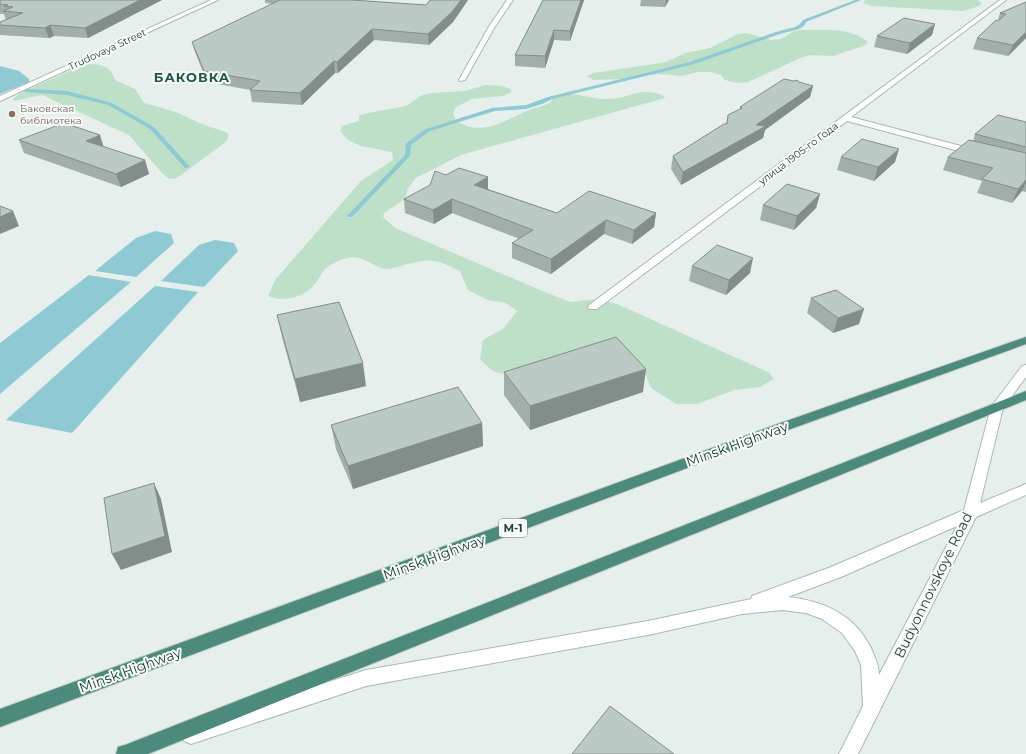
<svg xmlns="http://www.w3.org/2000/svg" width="1026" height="754" font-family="Montserrat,sans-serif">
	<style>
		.green { fill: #bfe0c8 }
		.water { fill: #8ec9d4 }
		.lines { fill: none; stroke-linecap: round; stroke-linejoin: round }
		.stream { fill: #8ec9d4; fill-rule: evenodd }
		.minor-casing { stroke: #a8b8b2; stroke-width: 2 }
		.secondary-casing { stroke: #a4bbb3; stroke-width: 2 }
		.trunk-casing { stroke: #c2cac8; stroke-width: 2 }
		.minor { fill: #fff; fill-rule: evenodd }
		.secondary { fill: #fff; fill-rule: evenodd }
		.trunk { fill: #4c8a7c; fill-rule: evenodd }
		.wall { fill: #a1aea9 }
		.shaded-wall { fill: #838d89 }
		.building { fill: #bbcac4; stroke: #838d89 }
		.education-dot { fill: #8d6e63; stroke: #f7fbf9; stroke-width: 1.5 }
		.labels { text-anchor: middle; stroke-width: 4; stroke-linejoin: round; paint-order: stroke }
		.far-street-label { font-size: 10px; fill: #24423a; stroke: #f7fbf9 }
		.far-education-label { font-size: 10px; fill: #785e54; stroke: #f7fbf9; text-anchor: start }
		.shield { fill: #f7fbf9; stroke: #637a73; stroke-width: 1 }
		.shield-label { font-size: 11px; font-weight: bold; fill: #24423a }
		.far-district-label { font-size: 13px; font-weight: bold; letter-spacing: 1px; fill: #1f5548; stroke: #f7fbf9 }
		.near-street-label { font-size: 14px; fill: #24423a; stroke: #f7fbf9 }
	</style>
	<rect width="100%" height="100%" fill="#e6efeb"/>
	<path class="green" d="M 865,0 L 977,0 L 981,2 L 981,5 L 971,9 L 962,11 L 872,6 L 863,3 Z
		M 801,30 C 823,30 851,27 868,42 L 866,45 L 833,56 L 811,55 L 803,57 L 748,82 L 737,83 L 725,80 L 721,75 L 711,72 L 698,72 L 682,76 L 658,74 L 627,79 L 593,80 L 587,76 L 594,73 L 666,62 L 685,53 L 710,48 L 738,34 L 746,33 L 771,40 L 781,39 L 794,31 Z
		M 90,64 C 103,64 112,68 115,80 L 135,89 L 144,103 L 176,112 L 202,124 L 225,132 L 228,134 L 228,139 L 223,144 L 177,178 L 169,179 L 162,173 L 129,135 L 42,95 L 14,101 L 13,99 L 19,94 L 74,69 Z
		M 485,85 L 502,86 L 511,89 L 511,92 L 503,96 L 472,99 L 456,107 L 453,113 L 456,121 C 482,137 503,121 527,111 C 535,107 543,107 551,102 L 552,97 C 571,89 587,99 606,99 C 628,100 641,85 664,96 L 665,98 L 461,155 L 416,178 L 408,188 L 405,199 L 384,213 L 383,217 L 395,228 L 547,293 L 571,302 L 598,299 L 617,304 L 768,372 L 774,379 L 760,387 L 734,390 L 697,404 L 676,404 L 651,388 L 643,368 L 530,376 L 498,373 L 490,369 L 480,359 L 483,340 L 504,328 L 517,311 L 506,303 L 488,300 L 468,290 L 460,271 C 438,261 434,257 408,264 C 402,265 394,269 387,269 C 374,269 364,254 347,258 C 340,260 330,264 325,269 C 321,273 319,280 315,284 C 305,297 283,303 268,296 L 275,280 L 361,181 L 393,160 L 392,152 L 361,146 L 348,140 L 340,131 L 342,126 L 359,121 L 359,116 L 363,114 L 406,106 L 422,95 L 432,93 L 465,91 Z"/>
	<path class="water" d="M 0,66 L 19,71 L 29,79 L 29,82 L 0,94 Z
		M 155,231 L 171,234 L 174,243 L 136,277 L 95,271 L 136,238 Z
		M 215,240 L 234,243 L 238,251 L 204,287 L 161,281 L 199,245 Z
		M 89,275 L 131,282 L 0,394 L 0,343 Z
		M 155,286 L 198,292 L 72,433 L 6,420 Z"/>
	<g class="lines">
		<path class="stream" d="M 855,0 L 861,0 L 806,22 L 804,26 L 799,29 L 780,34 L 694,64 L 552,99 L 542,104 L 526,109 L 495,111 L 430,131 L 411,145 L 410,156 L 352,217 L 348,217 L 347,216 L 405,155 L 406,143 L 426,129 L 492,108 L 526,105 L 548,97 L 690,62 L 776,32 L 795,27 L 800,24 L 803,20 Z
			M 24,89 L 67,91 L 112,103 L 154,127 L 190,167 L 185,168 L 150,129 L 108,105 L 67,95 L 26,92 L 24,91 Z"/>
		<g class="minor-casing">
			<path id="minor" d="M 211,0 L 218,0 L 0,101 L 0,96 Z
				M 507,0 L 513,0 L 494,28 L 465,80 L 460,81 L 459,80 L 488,28 Z
				M 1000,0 L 1006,0 L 851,117 L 976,150 L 976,154 L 970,154 L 847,121 L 597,309 L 589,309 L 588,307 L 589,305 Z"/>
		</g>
		<g class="secondary-casing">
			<path id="secondary" d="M 1026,365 L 1026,377 L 1003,408 L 980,503 L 1026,484 L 1026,495 L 976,517 L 858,754 L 839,754 L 863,706 L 861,665 L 855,651 L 842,633 L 822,619 L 806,613 L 782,610 L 742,614 L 648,635 L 366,686 L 191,744 L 184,741 L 182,735 L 184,729 L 191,726 L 366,670 L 648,621 L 751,599 L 752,596 L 831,567 L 964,510 L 991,407 L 1022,366 ZM 957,526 L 879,675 C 879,665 875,658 871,648 C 854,614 824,601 788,597 L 841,577 Z"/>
		</g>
		<g class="trunk-casing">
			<path id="trunk" d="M 1026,337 L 1026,344 L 785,431 L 0,727 L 0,709 L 775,425 Z
				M 1026,391 L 1026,400 L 148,754 L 116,754 L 118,747 L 125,745 Z"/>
		</g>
		<use href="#minor" class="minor"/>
		<use href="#secondary" class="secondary"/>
		<use href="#trunk" class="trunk"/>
	</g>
	<path class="wall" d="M 0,0 L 162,0 L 88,38 L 54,36 L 49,38 L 0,35 L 0,22 L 6,20 L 4,14 L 0,14 Z
		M 265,0 L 352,0 L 426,5 L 430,0 L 468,0 L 453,22 L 429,45 L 374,40 L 338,73 L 335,73 L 302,105 L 252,102 L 250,90 L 207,82 L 195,52 L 192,42 L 273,4 L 265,3 Z
		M 543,0 L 584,0 L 570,41 L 554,40 L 545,68 L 515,66 L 515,55 Z
		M 641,0 L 669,0 L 665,7 L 640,6 Z
		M 1026,2 L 1026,38 L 1008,56 L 973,49 L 977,38 L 998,20 L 1000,13 Z
		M 935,24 L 932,35 L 907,54 L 874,47 L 877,36 Z
		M 794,81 L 813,86 L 810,97 L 765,130 L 763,138 L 681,185 L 671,169 L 673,156 L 726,124 L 728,115 L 740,109 L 740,107 Z
		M 1026,122 L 1026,192 L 1022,191 L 1012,203 L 977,193 L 982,181 L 943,170 L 948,157 L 973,141 L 975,134 Z
		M 19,140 L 104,147 L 145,160 L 149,174 L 121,187 L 24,153 Z
		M 841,157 L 895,162 L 874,181 L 837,170 Z
		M 488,189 L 557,213 L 656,213 L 654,227 L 632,244 L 604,234 L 551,274 L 512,258 L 512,243 L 520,239 L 452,213 L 434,224 L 405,213 L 404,199 Z
		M 820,194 L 816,208 L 794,230 L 760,220 L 763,205 Z
		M 692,266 L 750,273 L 726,295 L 689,281 Z
		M 811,298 L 859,324 L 833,333 L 807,313 Z
		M 277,315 L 366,386 L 300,402 L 282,337 Z
		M 504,372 L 643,392 L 530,430 L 504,395 Z
		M 482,423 L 483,446 L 353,489 L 336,449 L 331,425 Z"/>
	<path class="shaded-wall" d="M 140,0 L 162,0 L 88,38 L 85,28 Z
		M 461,0 L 468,0 L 453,22 L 429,45 L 428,34 Z
		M 581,0 L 584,0 L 570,41 L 570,31 Z
		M 666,0 L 669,0 L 665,7 Z
		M 935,24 L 932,35 L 907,54 L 910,43 Z
		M 50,25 L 54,36 L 49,38 L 45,28 Z
		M 372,29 L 374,40 L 338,73 L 337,62 Z
		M 554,30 L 554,40 L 545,68 L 545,56 Z
		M 1026,32 L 1026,38 L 1008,56 L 1013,45 Z
		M 334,61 L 335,73 L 302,105 L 300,93 Z
		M 813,86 L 810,97 L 765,130 L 763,138 L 681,185 L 683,172 L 756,125 Z
		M 100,135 L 104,148 L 86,141 Z
		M 899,149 L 895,162 L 874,181 L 878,167 Z
		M 145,160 L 149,174 L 121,187 L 116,174 Z
		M 488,177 L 488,190 L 474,185 Z
		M 1026,180 L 1026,183 L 1022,191 L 1012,203 L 1018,189 Z
		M 820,194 L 816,208 L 794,230 L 797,216 Z
		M 452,199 L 452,213 L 434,224 L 433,210 Z
		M 13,211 L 19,226 L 0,234 L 0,217 Z
		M 656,213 L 654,227 L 632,244 L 634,230 Z
		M 606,220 L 604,234 L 551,274 L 551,259 Z
		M 753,258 L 750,273 L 726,295 L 729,280 Z
		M 864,309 L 859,324 L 833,333 L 838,318 Z
		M 363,363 L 366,386 L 300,402 L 295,379 Z
		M 646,369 L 643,392 L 530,430 L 530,406 Z
		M 482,423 L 483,446 L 353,489 L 348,466 Z
		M 154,483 L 161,499 L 172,552 L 121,570 L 112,554 Z"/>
	<path class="building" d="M 0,0 L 140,0 L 85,28 L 50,25 L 45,28 L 0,25 L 0,22 L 23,13 L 3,11 L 13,7 L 4,6 L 8,5 L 0,4 Z
		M 280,0 L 352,0 L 426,5 L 430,0 L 461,0 L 452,12 L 428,34 L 372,29 L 337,62 L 334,61 L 300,93 L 250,90 L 260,81 L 204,71 L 192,42 Z
		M 543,0 L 581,0 L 570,31 L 554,30 L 545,56 L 515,55 Z
		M 1026,2 L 1026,32 L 1013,45 L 977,38 L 996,20 L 998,21 L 1006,14 L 1000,13 Z
		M 904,18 L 935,24 L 910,43 L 877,36 Z
		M 784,79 L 794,81 L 797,80 L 799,82 L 813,86 L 756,125 L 766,126 L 683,172 L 673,156 L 724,124 L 727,124 L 728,115 L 742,108 L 740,107 Z
		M 998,115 L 1026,122 L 1026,147 L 975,134 Z
		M 64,123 L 100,135 L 86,141 L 145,160 L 116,174 L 19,140 Z
		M 862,139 L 899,149 L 878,167 L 841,157 Z
		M 969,140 L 1026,153 L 1026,180 L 1018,189 L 982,179 L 993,168 L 948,157 Z
		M 459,168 L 488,177 L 474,185 L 557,213 L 589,191 L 656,213 L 634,230 L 606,220 L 551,259 L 512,243 L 533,230 L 452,199 L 433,210 L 404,199 L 430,185 L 435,171 L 446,175 Z
		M 787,184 L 820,194 L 797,216 L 763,205 Z
		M 0,206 L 13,211 L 0,217 Z
		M 717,245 L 753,258 L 729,280 L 692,266 Z
		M 836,290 L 864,309 L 838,318 L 811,298 Z
		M 339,302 L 363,363 L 295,379 L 277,315 Z
		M 616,337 L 646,369 L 530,406 L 504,372 Z
		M 458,387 L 482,423 L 348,466 L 331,425 Z
		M 154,483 L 165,536 L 112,554 L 104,498 Z
		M 610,706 L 674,754 L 572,754 Z"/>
	<circle class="education-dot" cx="12" cy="114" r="4"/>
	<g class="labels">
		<g class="far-street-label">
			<text transform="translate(107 49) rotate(-25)" y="4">Trudovaya Street</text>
			<text transform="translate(798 153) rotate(-37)" y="4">улица 1905-го Года</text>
		</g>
		<g class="far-education-label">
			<text x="20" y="112">Баковская<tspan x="20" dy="12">библиотека</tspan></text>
		</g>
		<rect class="shield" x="499" y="519" width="28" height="18" rx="3"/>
		<g class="shield-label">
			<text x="513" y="532">М-1</text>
		</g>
		<g class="far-district-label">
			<text x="192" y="82">БАКОВКА</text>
		</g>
		<g class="near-street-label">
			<text transform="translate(737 444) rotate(-20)" y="5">Minsk Highway</text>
			<text transform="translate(434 557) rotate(-20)" y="5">Minsk Highway</text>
			<text transform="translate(933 585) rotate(-64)" y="5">Budyonnovskoye Road</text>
			<text transform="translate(130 670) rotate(-20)" y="5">Minsk Highway</text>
		</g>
	</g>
</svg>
